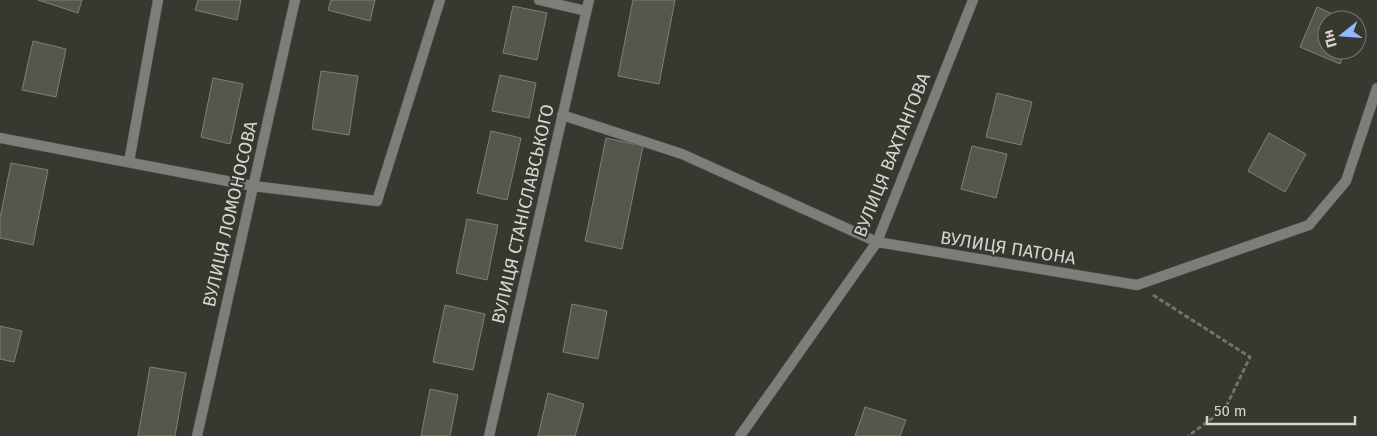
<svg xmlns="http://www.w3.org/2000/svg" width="1377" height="436" font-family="'Fira Sans',sans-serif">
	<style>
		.building { fill: #56564d; stroke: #7f8075 }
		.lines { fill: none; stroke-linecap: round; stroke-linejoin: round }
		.street-casing { stroke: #53544c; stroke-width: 11 }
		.path { stroke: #72736b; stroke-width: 3; stroke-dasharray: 5 2.5; stroke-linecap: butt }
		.street { stroke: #7d7d79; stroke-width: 10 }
		.labels { text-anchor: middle; stroke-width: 4.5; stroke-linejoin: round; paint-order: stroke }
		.street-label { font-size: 18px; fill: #d5d6d0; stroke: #37382f }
	</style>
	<rect width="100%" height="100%" fill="#37382f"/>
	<path class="building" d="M 38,0 L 82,0 L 78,13 Z
		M 198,0 L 241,0 L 237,20 L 195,10 Z
		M 331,0 L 375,0 L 370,21 L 328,10 Z
		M 633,0 L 675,0 L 659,84 L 618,76 Z
		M 513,6 L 547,13 L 537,60 L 503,53 Z
		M 1317,7 L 1346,20 L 1327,20 L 1327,50 L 1345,50 L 1340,64 L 1300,47 Z
		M 33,41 L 66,49 L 56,97 L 22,90 Z
		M 321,71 L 358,76 L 349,135 L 312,129 Z
		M 500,75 L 536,83 L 529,118 L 492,111 Z
		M 213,78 L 243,84 L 230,144 L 201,137 Z
		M 997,93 L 1032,102 L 1021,145 L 986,137 Z
		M 491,131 L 521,138 L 507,200 L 477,193 Z
		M 1269,133 L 1306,154 L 1285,192 L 1248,171 Z
		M 606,138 L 643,146 L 622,249 L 585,241 Z
		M 972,146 L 1007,154 L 996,198 L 961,189 Z
		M 11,163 L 48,170 L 33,245 L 0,238 L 0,218 Z
		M 467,219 L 498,225 L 487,280 L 456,273 Z
		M 572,304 L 607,311 L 598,359 L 563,352 Z
		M 445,305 L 485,314 L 473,370 L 433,362 Z
		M 0,326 L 22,331 L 14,362 L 0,359 Z
		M 150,367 L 186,373 L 175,436 L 138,436 Z
		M 430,389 L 458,395 L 450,436 L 421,436 Z
		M 548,393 L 584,404 L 575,436 L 538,436 Z
		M 865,407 L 906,420 L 900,436 L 855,436 Z"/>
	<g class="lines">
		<g class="street-casing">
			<path id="street" d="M 539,0 L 586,11
				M 562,115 L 682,154 L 877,242 L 1137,285 L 1309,225 L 1346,181 L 1377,88
				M 0,138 L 253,186 L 377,201 L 440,0
				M 129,162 L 158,0
				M 197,436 L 295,0
				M 489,436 L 589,0
				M 740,436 L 877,242 L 973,0"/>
		</g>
		<path class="path" d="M 1153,295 L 1250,357 L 1225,409 L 1188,436"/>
		<use href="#street" class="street"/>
	</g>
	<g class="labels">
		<g class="street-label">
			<text transform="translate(892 155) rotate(-68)" y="6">ВУЛИЦЯ ВАХТАНГОВА</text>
			<text transform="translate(230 214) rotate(-77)" y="6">ВУЛИЦЯ ЛОМОНОСОВА</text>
			<text transform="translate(523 214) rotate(-77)" y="6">ВУЛИЦЯ СТАНІСЛАВСЬКОГО</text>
			<text transform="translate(1008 248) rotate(9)" y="6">ВУЛИЦЯ ПАТОНА</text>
		</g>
	</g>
	<g transform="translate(1342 35) rotate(253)"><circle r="24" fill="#37382f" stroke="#76776f"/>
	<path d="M0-4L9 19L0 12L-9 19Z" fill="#8fb8fd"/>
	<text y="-8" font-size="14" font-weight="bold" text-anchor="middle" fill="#d5d6d0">Пн</text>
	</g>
	<path d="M1207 416v8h148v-8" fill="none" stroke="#d5d6d0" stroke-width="2.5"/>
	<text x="1214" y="416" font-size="15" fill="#d5d6d0" stroke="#37382f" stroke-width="4" paint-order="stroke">50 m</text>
</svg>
